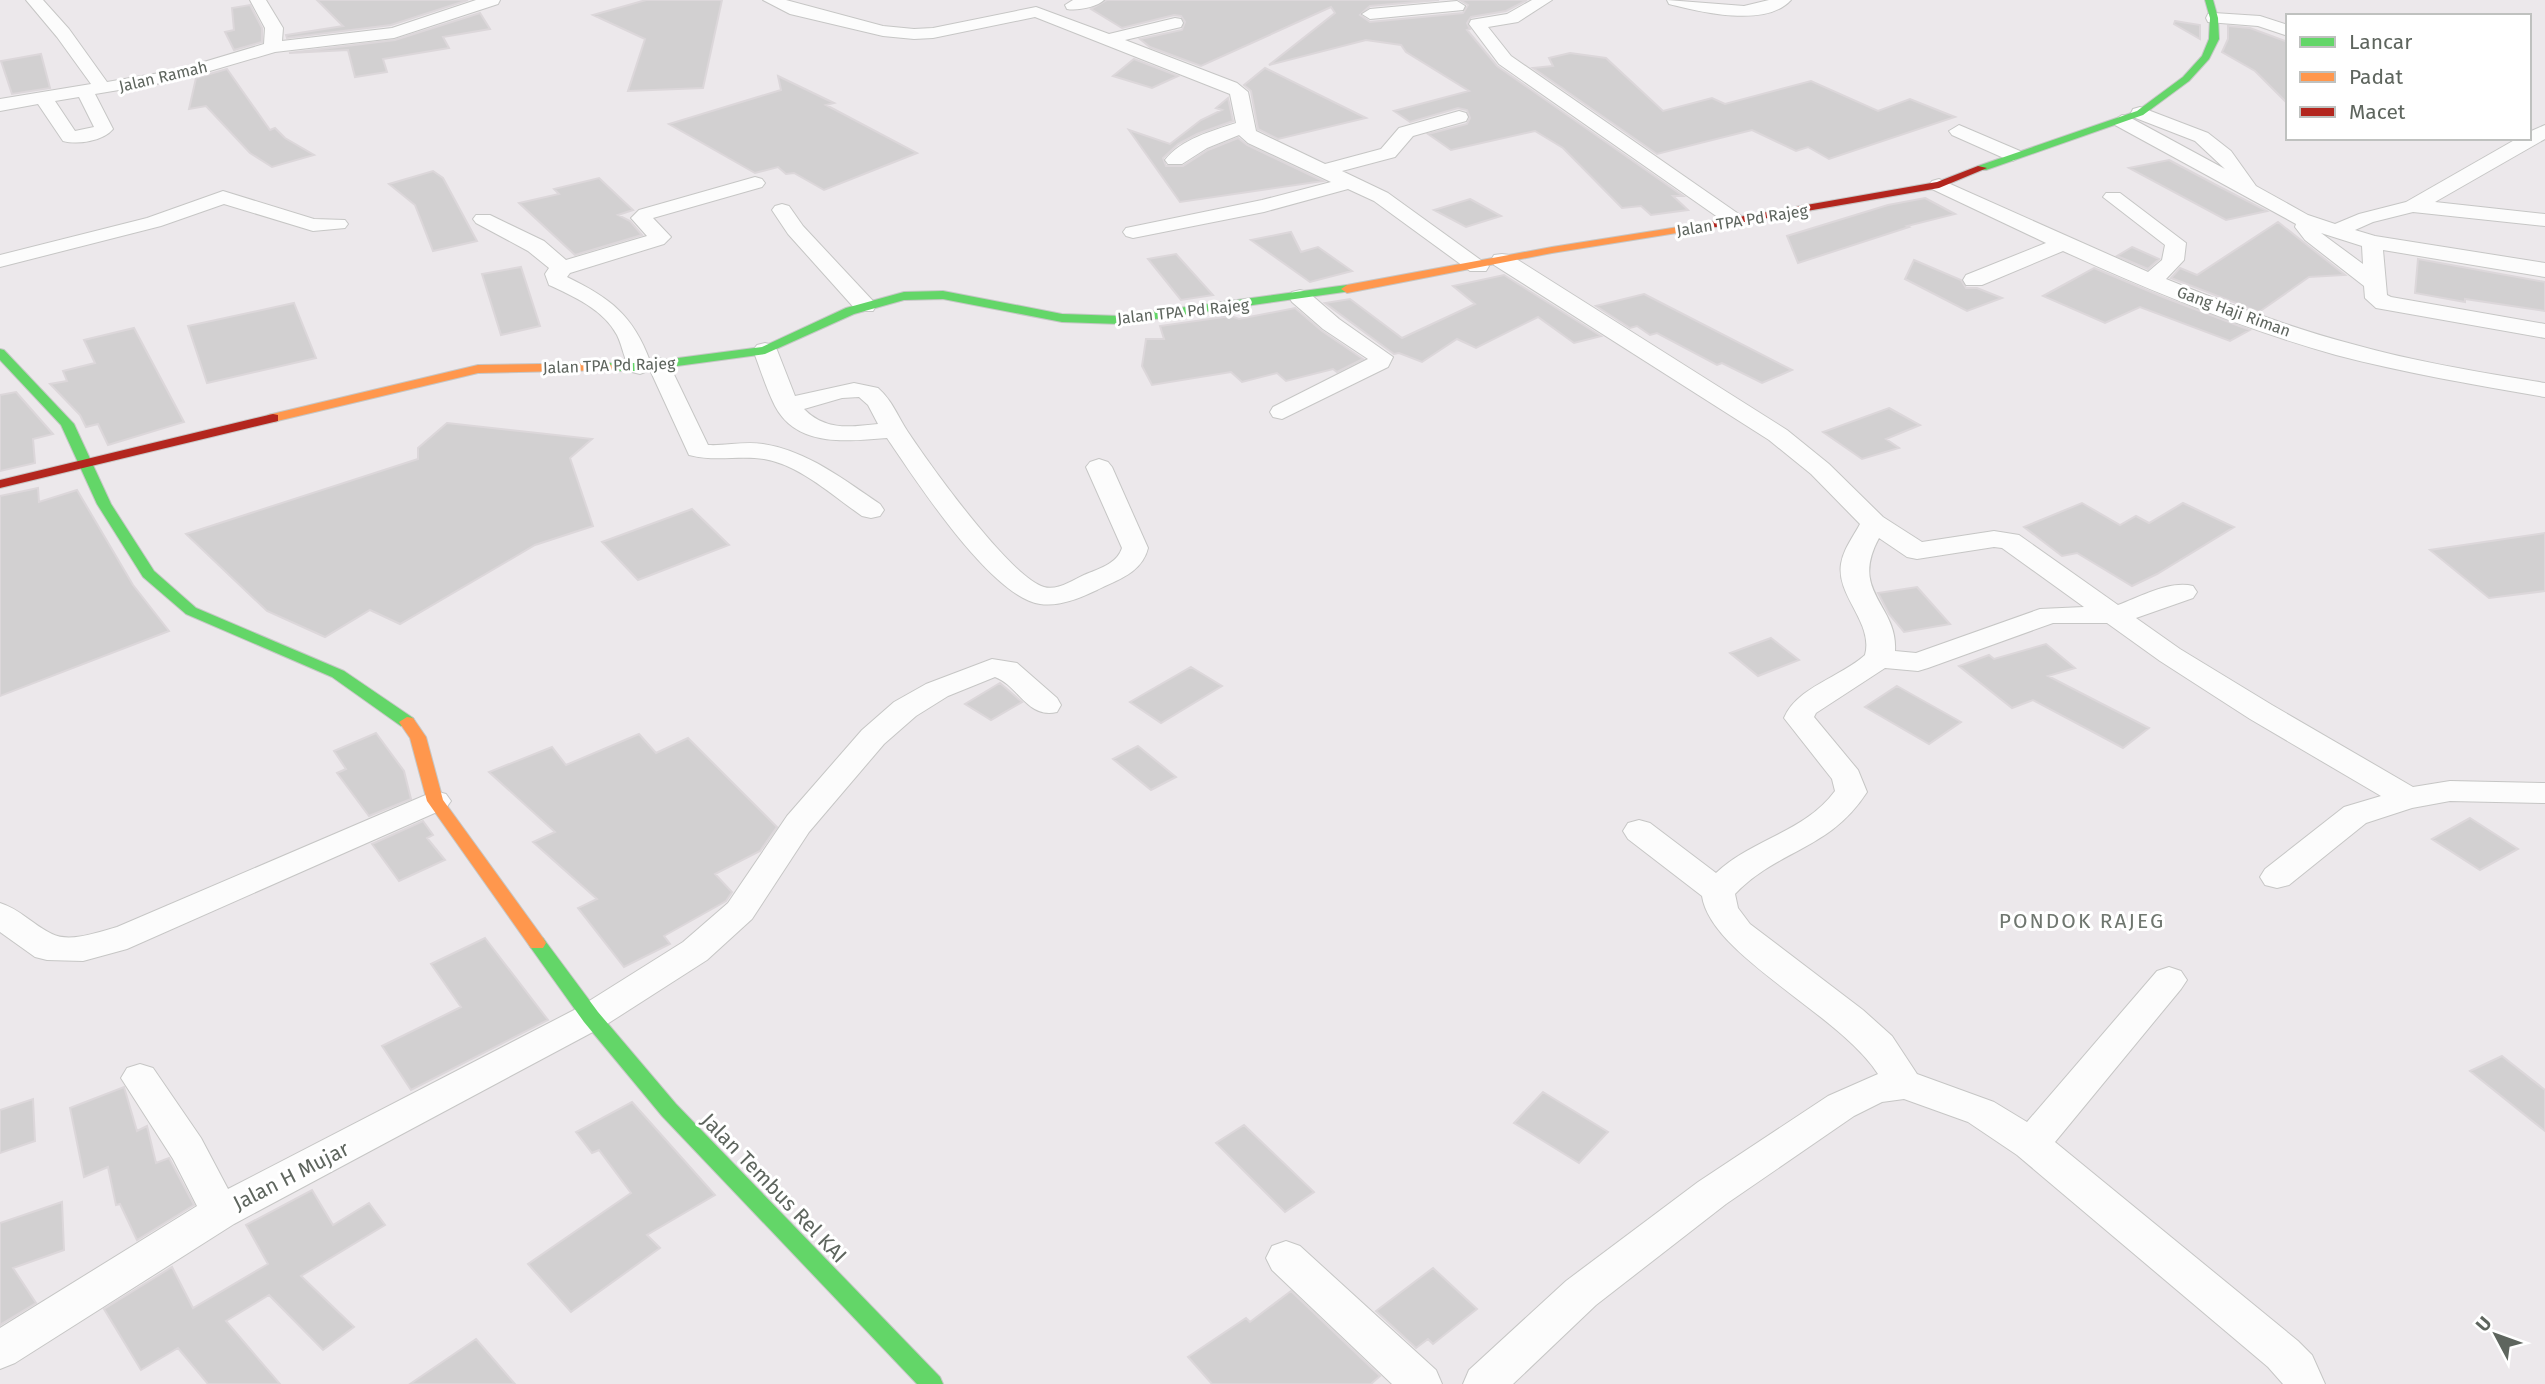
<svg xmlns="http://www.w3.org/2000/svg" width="2545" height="1384" font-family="'Fira Sans',sans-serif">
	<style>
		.building { fill: #d2d0d1; stroke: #dcd7da; stroke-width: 2 }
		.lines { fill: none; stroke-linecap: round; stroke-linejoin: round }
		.street-casing { stroke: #c6c6c5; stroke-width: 2 }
		.fast-casing { stroke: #c6c7c6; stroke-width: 2 }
		.slow-casing { stroke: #c6c7c6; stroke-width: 2 }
		.jam-casing { stroke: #c6c7c6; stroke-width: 2 }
		.street { fill: #fcfcfc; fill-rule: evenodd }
		.fast { fill: #63d668; fill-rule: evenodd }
		.slow { fill: #ff974d; fill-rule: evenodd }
		.jam { fill: #b3261e; fill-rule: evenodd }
		.labels { text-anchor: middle; stroke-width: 6; stroke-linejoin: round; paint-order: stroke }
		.far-street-label { font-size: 16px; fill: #5e655e; stroke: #fff }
		.quarter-label { font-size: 21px; letter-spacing: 2px; fill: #6f766f; stroke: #fff }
		.near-street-label { font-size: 21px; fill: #5e655e; stroke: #fff }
	</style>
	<rect width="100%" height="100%" fill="#ece8eb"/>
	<path class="building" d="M 317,0 L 468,0 L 391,25 L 287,38 L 286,35 L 343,26 Z
		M 646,0 L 722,0 L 703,88 L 628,91 L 645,39 L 593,15 Z
		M 1107,0 L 1439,0 L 1370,6 L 1360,15 L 1370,22 L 1463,13 L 1468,5 L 1460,0 L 1527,0 L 1506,11 L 1471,17 L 1467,23 L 1470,29 L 1467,30 L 1497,66 L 1683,196 L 1673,196 L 1688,210 L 1651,215 L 1641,206 L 1622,208 L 1563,148 L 1535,131 L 1451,150 L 1428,134 L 1467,124 L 1470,118 L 1467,110 L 1458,108 L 1410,122 L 1394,111 L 1469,91 L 1406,52 L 1401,45 L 1366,40 L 1269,65 L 1335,13 L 1331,7 L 1201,66 L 1150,47 L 1140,39 L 1182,30 L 1185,22 L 1181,16 L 1174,15 L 1122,28 L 1091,9 Z
		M 250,5 L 262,28 L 262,42 L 234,50 L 225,32 L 234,30 L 232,8 Z
		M 480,13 L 490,29 L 443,37 L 449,48 L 383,59 L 387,72 L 355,77 L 348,50 L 289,53 L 395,40 Z
		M 2175,21 L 2200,25 L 2200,39 L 2174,24 Z
		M 2228,26 L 2250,28 L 2288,42 L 2288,104 L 2255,71 L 2222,52 L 2228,39 Z
		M 1570,53 L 1606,58 L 1663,111 L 1712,98 L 1725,104 L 1811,81 L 1878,111 L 1910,99 L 1955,117 L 1829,159 L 1808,147 L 1796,151 L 1752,130 L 1657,154 L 1533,68 L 1553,66 L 1549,58 Z
		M 41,54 L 50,88 L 12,94 L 1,61 Z
		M 1134,59 L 1178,76 L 1152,88 L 1113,76 Z
		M 1265,68 L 1366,118 L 1278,139 L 1258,129 L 1251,91 L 1244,85 Z
		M 227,69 L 270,130 L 275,128 L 285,138 L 314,155 L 272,167 L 250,153 L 206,106 L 189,109 L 196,78 Z
		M 778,76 L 834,103 L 826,105 L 917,153 L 824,190 L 794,173 L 786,174 L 778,167 L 755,173 L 669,124 L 781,90 Z
		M 1228,98 L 1233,121 L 1197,134 L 1178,144 L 1163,158 L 1166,166 L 1183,166 L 1208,150 L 1238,138 L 1247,145 L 1323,181 L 1180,202 L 1129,130 L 1170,144 L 1201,120 L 1222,110 L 1216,108 Z
		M 2169,160 L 2220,187 L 2267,211 L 2226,220 L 2129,168 Z
		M 433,171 L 443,178 L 477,241 L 433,251 L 415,205 L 389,184 Z
		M 599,178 L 633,210 L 618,215 L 630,221 L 642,235 L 575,255 L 519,203 L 559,194 L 554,189 Z
		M 1925,198 L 1955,214 L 1907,226 L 1909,227 L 1798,263 L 1787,236 L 1888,205 Z
		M 1470,199 L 1501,216 L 1466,227 L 1434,210 Z
		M 2278,222 L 2345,275 L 2309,277 L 2259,312 L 2171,278 L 2180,268 L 2197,275 Z
		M 1291,232 L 1301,252 L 1318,247 L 1352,271 L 1310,282 L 1251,240 Z
		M 2132,247 L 2159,259 L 2148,269 L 2117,256 Z
		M 1176,254 L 1213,295 L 1181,300 L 1148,259 Z
		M 2418,259 L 2545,282 L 2545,311 L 2465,299 L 2465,302 L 2415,293 Z
		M 1914,260 L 1961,280 L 1966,288 L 1977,288 L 2002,298 L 1967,311 L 1905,279 Z
		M 521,267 L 540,326 L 501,335 L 482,274 Z
		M 2094,268 L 2163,297 L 2250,330 L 2230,341 L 2140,307 L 2105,323 L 2043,296 Z
		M 1504,275 L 1601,336 L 1574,343 L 1538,317 L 1476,348 L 1457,339 L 1422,362 L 1399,353 L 1394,354 L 1325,303 L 1350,299 L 1402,338 L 1475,304 L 1453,286 Z
		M 1644,294 L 1792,370 L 1762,383 L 1722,363 L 1717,365 L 1657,333 L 1650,335 L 1637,326 L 1630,328 L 1596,306 Z
		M 294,303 L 316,358 L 207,383 L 188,326 Z
		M 1295,308 L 1322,331 L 1363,359 L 1337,372 L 1333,369 L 1286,381 L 1277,373 L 1242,382 L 1231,372 L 1152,385 L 1142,366 L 1146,339 L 1164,339 L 1160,326 L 1231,316 L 1239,319 Z
		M 134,328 L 184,422 L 108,445 L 98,424 L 86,427 L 80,415 L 50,384 L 67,381 L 63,371 L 95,363 L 84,340 Z
		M 16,392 L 53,434 L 33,439 L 35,463 L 0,471 L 0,395 Z
		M 1889,408 L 1920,425 L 1886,439 L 1899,448 L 1862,459 L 1823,432 Z
		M 447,423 L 592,439 L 570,458 L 593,526 L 535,545 L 400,624 L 370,610 L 325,637 L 267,611 L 186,534 L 418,459 L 418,448 Z
		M 38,488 L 39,502 L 77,490 L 133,585 L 169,631 L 0,696 L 0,496 Z
		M 2082,503 L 2120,525 L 2136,516 L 2149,523 L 2183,503 L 2234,527 L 2157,574 L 2132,586 L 2077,553 L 2062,556 L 2024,527 Z
		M 692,509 L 729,545 L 638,580 L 602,542 Z
		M 2545,533 L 2545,591 L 2489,598 L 2430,550 Z
		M 1917,587 L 1950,624 L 1904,632 L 1889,614 L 1878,593 Z
		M 1771,638 L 1799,660 L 1758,676 L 1730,653 Z
		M 2046,644 L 2075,668 L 2048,676 L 2149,728 L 2123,748 L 2033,700 L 2012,708 L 1959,666 L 1989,655 L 1994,659 Z
		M 1191,667 L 1222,686 L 1161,723 L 1130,702 Z
		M 1000,683 L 1022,702 L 991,720 L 965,704 Z
		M 1897,686 L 1961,722 L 1929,744 L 1865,707 Z
		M 376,733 L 404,771 L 411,799 L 369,816 L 337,773 L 346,769 L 334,751 Z
		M 639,734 L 656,753 L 688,738 L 777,827 L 760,851 L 715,874 L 732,892 L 726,901 L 664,936 L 670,944 L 624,967 L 578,908 L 597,899 L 533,842 L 555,832 L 489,772 L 552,747 L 566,765 Z
		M 1138,746 L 1176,777 L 1151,790 L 1113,759 Z
		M 2470,818 L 2518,849 L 2480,870 L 2432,839 Z
		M 423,821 L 433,835 L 427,838 L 445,860 L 399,881 L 372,844 Z
		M 485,938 L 548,1020 L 411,1090 L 382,1046 L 461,1007 L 431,964 Z
		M 2502,1056 L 2545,1090 L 2545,1131 L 2470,1071 Z
		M 124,1087 L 137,1131 L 147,1126 L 156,1163 L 169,1158 L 194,1205 L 137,1240 L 120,1204 L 116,1205 L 108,1167 L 84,1177 L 70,1108 Z
		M 1543,1092 L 1608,1132 L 1579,1163 L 1514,1123 Z
		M 33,1099 L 35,1141 L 0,1153 L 0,1110 Z
		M 632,1102 L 715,1195 L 647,1235 L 660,1248 L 571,1312 L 528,1264 L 631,1193 L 599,1150 L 592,1153 L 576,1132 Z
		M 1244,1125 L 1314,1192 L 1285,1212 L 1216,1143 Z
		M 312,1190 L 333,1225 L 369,1203 L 385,1225 L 301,1276 L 354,1327 L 323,1350 L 269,1295 L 226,1321 L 280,1384 L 208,1384 L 178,1348 L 141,1370 L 104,1309 L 172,1267 L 193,1308 L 268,1264 L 246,1225 Z
		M 62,1202 L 64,1250 L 13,1268 L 36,1303 L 0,1325 L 0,1223 Z
		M 1433,1268 L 1477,1309 L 1433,1344 L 1428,1339 L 1416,1348 L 1376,1311 Z
		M 1291,1291 L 1380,1376 L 1371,1384 L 1212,1384 L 1188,1357 L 1246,1318 L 1250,1322 Z
		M 476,1339 L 515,1384 L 410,1384 Z"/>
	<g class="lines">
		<g class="street-casing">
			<path id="street" d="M 26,0 L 43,0 L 69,29 L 107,82 L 177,70 L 264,44 L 265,28 L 250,0 L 266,0 L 283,28 L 282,41 L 392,28 L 476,0 L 500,0 L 498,4 L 394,38 L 275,52 L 179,80 L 95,94 L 113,129 C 103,141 78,145 63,141 L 38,104 L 0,111 L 0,99 L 91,84 L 57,37 ZM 79,97 L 94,127 L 75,131 L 55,101 Z
				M 763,0 L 786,0 L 883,26 L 914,29 L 933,28 L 1036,7 L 1109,34 L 1175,18 L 1181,19 L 1183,23 L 1181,27 L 1125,40 L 1237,83 L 1248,92 L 1256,131 L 1325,164 L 1381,149 L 1399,128 L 1459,111 L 1466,113 L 1468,117 L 1466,121 L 1413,136 L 1395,157 L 1342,171 L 1388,193 L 1489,266 L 1486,271 L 1470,271 L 1374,201 L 1348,189 L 1264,212 L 1133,238 L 1126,236 L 1123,232 L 1126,228 L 1262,200 L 1331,182 L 1248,143 L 1239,135 L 1207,148 L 1182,164 L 1168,164 L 1165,160 C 1181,139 1212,131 1236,123 L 1230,94 L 1035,17 L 933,38 L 914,39 L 883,36 L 790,14 Z
				M 1073,0 L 1104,0 C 1097,7 1077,11 1067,9 L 1065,5 Z
				M 1532,0 L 1552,0 L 1518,22 L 1488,27 L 1511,56 L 1743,217 L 1746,221 L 1743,225 L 1729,225 L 1499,64 L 1469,24 L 1471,20 L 1507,14 Z
				M 1667,0 L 1744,6 L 1769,0 L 1791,0 C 1766,28 1700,12 1669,4 Z
				M 1457,1 L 1465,6 L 1463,10 L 1370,19 L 1362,14 L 1370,9 Z
				M 2214,13 L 2260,16 L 2288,25 L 2288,36 L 2258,26 L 2208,22 L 2206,18 L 2208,14 Z
				M 2140,107 L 2208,133 L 2231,151 L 2256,186 L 2308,215 L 2335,224 L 2359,214 L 2406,202 L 2518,138 L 2529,138 L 2529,132 L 2545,125 L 2545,139 L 2435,202 L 2545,214 L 2545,226 L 2413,212 L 2373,222 L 2355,230 L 2375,236 L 2545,263 L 2545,277 L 2383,250 L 2387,295 L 2391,297 L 2545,324 L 2545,338 L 2376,308 L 2365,298 L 2364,286 L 2305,240 L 2295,227 L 2296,224 L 2115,125 L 2113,121 L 2122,115 L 2129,117 L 2225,169 L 2195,141 L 2133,117 L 2131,113 L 2133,109 ZM 2321,233 L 2362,246 L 2363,264 Z
				M 1959,125 L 2020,151 L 2023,155 L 2013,161 L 2006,159 L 1952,135 L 1949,131 Z
				M 755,177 L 762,179 L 765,183 L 762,187 L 653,218 L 671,237 L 664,244 L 570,273 L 567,277 C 610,298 633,315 650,361 L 659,358 L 667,360 L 708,445 C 726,446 745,441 763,444 C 808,451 844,480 880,504 L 884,510 L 880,516 L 871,518 L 862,516 C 833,496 800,465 764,459 C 739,455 716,462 689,455 L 650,370 L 640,374 L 632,372 C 624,361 623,347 617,335 C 604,310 573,296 549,285 L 545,274 L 549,268 L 528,251 L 476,223 L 473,219 L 476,215 L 490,215 L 544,241 L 566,260 L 647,236 L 631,218 L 639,210 Z
				M 1939,179 L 2148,272 L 2162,260 L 2165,245 L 2103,197 L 2106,193 L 2120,193 L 2186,243 L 2184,260 L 2166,279 C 2227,304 2288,327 2352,344 C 2415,362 2480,372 2545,383 L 2545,397 C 2475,385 2405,373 2336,355 C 2243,329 2151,291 2063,251 L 1982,285 L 1966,285 L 1963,280 L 1966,275 L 2046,243 L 1932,189 L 1929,185 L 1932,181 Z
				M 223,191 L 314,219 L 345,220 L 348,224 L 345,228 L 313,231 L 224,204 L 161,226 L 0,267 L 0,255 L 147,218 Z
				M 782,204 L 789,206 L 803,226 L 873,301 L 876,306 L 873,311 L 857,311 L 788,234 L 772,210 L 775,206 Z
				M 1502,254 L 1510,255 L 1787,430 L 1829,464 L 1883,517 L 1922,542 L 1994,531 L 2019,535 L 2118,605 C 2140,597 2170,580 2193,586 L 2197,592 L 2193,598 L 2136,618 L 2180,649 L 2272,705 L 2413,787 L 2450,781 L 2545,783 L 2545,803 L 2450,801 L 2412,808 L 2366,823 L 2289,885 L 2277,888 L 2265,885 L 2260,877 L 2265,869 L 2344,807 L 2381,796 L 2250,719 L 2160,661 L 2107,623 L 2053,623 L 1928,668 L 1918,671 L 1885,668 L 1816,713 L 1814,717 L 1858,770 L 1867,792 C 1830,850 1778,849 1735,894 L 1738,908 L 1750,924 L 1863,1010 L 1892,1036 L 1917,1074 L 1994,1102 L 2027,1122 L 2157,971 L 2169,967 L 2181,971 L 2187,980 L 2181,989 L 2055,1142 L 2298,1341 L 2312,1355 L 2325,1384 L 2283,1384 L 2268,1367 L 2017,1155 L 1968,1122 L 1904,1099 L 1882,1102 L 1854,1116 L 1726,1204 L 1596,1305 L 1513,1384 L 1463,1384 L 1469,1370 L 1566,1281 L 1698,1182 L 1828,1096 L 1878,1074 C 1840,1014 1711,956 1702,896 L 1628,839 L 1623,831 L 1628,823 L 1639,820 L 1650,823 L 1716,873 C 1752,839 1805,832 1835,791 L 1832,779 L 1784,718 C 1797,687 1841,677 1865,655 C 1874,623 1836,596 1841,564 C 1843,550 1853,537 1860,524 L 1811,474 L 1769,440 L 1494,265 L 1491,260 L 1494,255 ZM 1879,538 L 1907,557 L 1917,559 L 1994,547 L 2002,548 L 2084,607 L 2040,609 L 1916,653 L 1895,651 C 1898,604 1849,593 1879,538 Z
				M 1300,290 L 1308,292 L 1339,319 L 1393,357 L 1388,367 L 1282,419 L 1273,417 L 1270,412 L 1273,407 L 1368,359 L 1323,329 L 1292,302 L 1289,297 L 1292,292 Z
				M 765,343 L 773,345 L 777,350 L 795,396 L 854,383 L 878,388 C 892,400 898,417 908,432 C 930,465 1010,577 1044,587 C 1057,591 1073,580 1084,575 C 1098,569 1117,564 1122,548 L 1086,467 L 1090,462 L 1099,459 L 1108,462 L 1112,467 L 1148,548 C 1142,573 1117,580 1097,590 C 1080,598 1059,607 1040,604 C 991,597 915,479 887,438 C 848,441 797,448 775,406 C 766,388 760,368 753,350 L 757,345 ZM 859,397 L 868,405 L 878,424 C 850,427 825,431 804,409 L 842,398 Z
				M 992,659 L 1017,663 L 1057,698 L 1061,705 L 1057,712 C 1027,719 1019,686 995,677 L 948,696 L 916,716 L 884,744 L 809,832 L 752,919 L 707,960 L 604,1026 L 234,1224 L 15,1363 L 0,1369 L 0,1328 L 197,1206 L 173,1159 L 121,1078 L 127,1068 L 140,1064 L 153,1068 L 201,1138 L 228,1189 L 578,1008 L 683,942 L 728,903 L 787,816 L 862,730 L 894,702 L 926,684 Z
				M 435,791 L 446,794 L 451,801 L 446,808 L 127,949 L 83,961 L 47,960 L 35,957 L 0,932 L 0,903 C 20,909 33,925 52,934 C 70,943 98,932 117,927 Z
				M 1286,1241 L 1300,1246 L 1436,1370 L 1442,1384 L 1392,1384 L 1272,1270 L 1266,1258 L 1272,1246 Z"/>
		</g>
		<g class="fast-casing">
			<path id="fast" d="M 2205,0 L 2213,0 L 2218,18 L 2219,39 L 2209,59 L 2189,81 L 2143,115 L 1986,170 L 1978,170 L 1978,166 L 2137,111 L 2183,77 L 2202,56 L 2209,39 L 2210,18 Z
				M 1347,285 L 1351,287 L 1351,291 L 1120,324 L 1062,322 L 943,299 L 904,300 L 854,314 L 765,354 L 640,371 L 608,371 L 602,367 L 608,363 L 640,363 L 762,347 L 846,308 L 904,292 L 943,291 L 1062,314 L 1120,316 Z
				M 0,349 L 4,350 L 74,424 L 111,504 L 154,571 L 196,608 L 344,671 L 413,718 L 415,722 L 413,726 L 401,726 L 332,677 L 186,614 L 143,577 L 97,504 L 61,425 L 0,360 Z
				M 537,936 L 543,938 L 598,1012 L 676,1104 L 940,1377 L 943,1384 L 917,1384 L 662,1116 L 584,1022 L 531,948 L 528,943 L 531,938 Z"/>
		</g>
		<g class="slow-casing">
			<path id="slow" d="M 1710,222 L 1714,223 L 1714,227 L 1552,253 L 1347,293 L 1341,289 L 1347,285 L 1552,247 Z
				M 608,363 L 614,367 L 612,370 L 478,373 L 273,422 L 267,418 L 268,415 L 478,365 Z
				M 407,717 L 413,718 L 426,737 L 443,800 L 543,938 L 546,943 L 543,948 L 531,948 L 427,801 L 410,738 L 399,722 Z"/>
		</g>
		<g class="jam-casing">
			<path id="jam" d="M 1978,166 L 1987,168 L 1939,188 L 1710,228 L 1704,225 L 1710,222 L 1937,182 Z
				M 273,414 L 278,415 L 278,421 L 0,488 L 0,480 Z"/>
		</g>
		<use href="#street" class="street"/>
		<use href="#fast" class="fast"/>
		<use href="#slow" class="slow"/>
		<use href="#jam" class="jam"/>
	</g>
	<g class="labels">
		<g class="far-street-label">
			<text transform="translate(163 76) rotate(-13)" y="6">Jalan Ramah</text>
			<text transform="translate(1742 220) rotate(-9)" y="6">Jalan TPA Pd Rajeg</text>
			<text transform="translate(1183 311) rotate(-6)" y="6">Jalan TPA Pd Rajeg</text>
			<text transform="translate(2234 311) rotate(20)" y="6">Gang Haji Riman</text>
			<text transform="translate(609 365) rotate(-2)" y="6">Jalan TPA Pd Rajeg</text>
		</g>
		<g class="quarter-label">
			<text x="2082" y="928">PONDOK RAJEG</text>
		</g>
		<g class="near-street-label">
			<text transform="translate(291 1176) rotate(-27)" y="7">Jalan H Mujar</text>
			<text transform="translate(774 1188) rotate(46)" y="7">Jalan Tembus Rel KAI</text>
		</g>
	</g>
	<rect x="2286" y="14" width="245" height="126" fill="#ffffff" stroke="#bfc1bf" stroke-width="2"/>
	<rect x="2300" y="37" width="35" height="10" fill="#63d668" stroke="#bfc1bf" stroke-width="2"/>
	<text x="2349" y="49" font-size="21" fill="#5e655e">Lancar</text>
	<rect x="2300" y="72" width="35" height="10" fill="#ff974d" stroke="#bfc1bf" stroke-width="2"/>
	<text x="2349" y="84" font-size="21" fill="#5e655e">Padat</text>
	<rect x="2300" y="107" width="35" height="10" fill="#b3261e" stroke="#bfc1bf" stroke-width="2"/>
	<text x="2349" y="119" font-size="21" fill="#5e655e">Macet</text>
	<g transform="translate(2496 1335) rotate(311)" stroke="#ffffff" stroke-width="5" paint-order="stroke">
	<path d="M0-5L12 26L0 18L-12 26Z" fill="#5e655e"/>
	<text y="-10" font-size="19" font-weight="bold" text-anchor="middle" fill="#5e655e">U</text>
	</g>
</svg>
